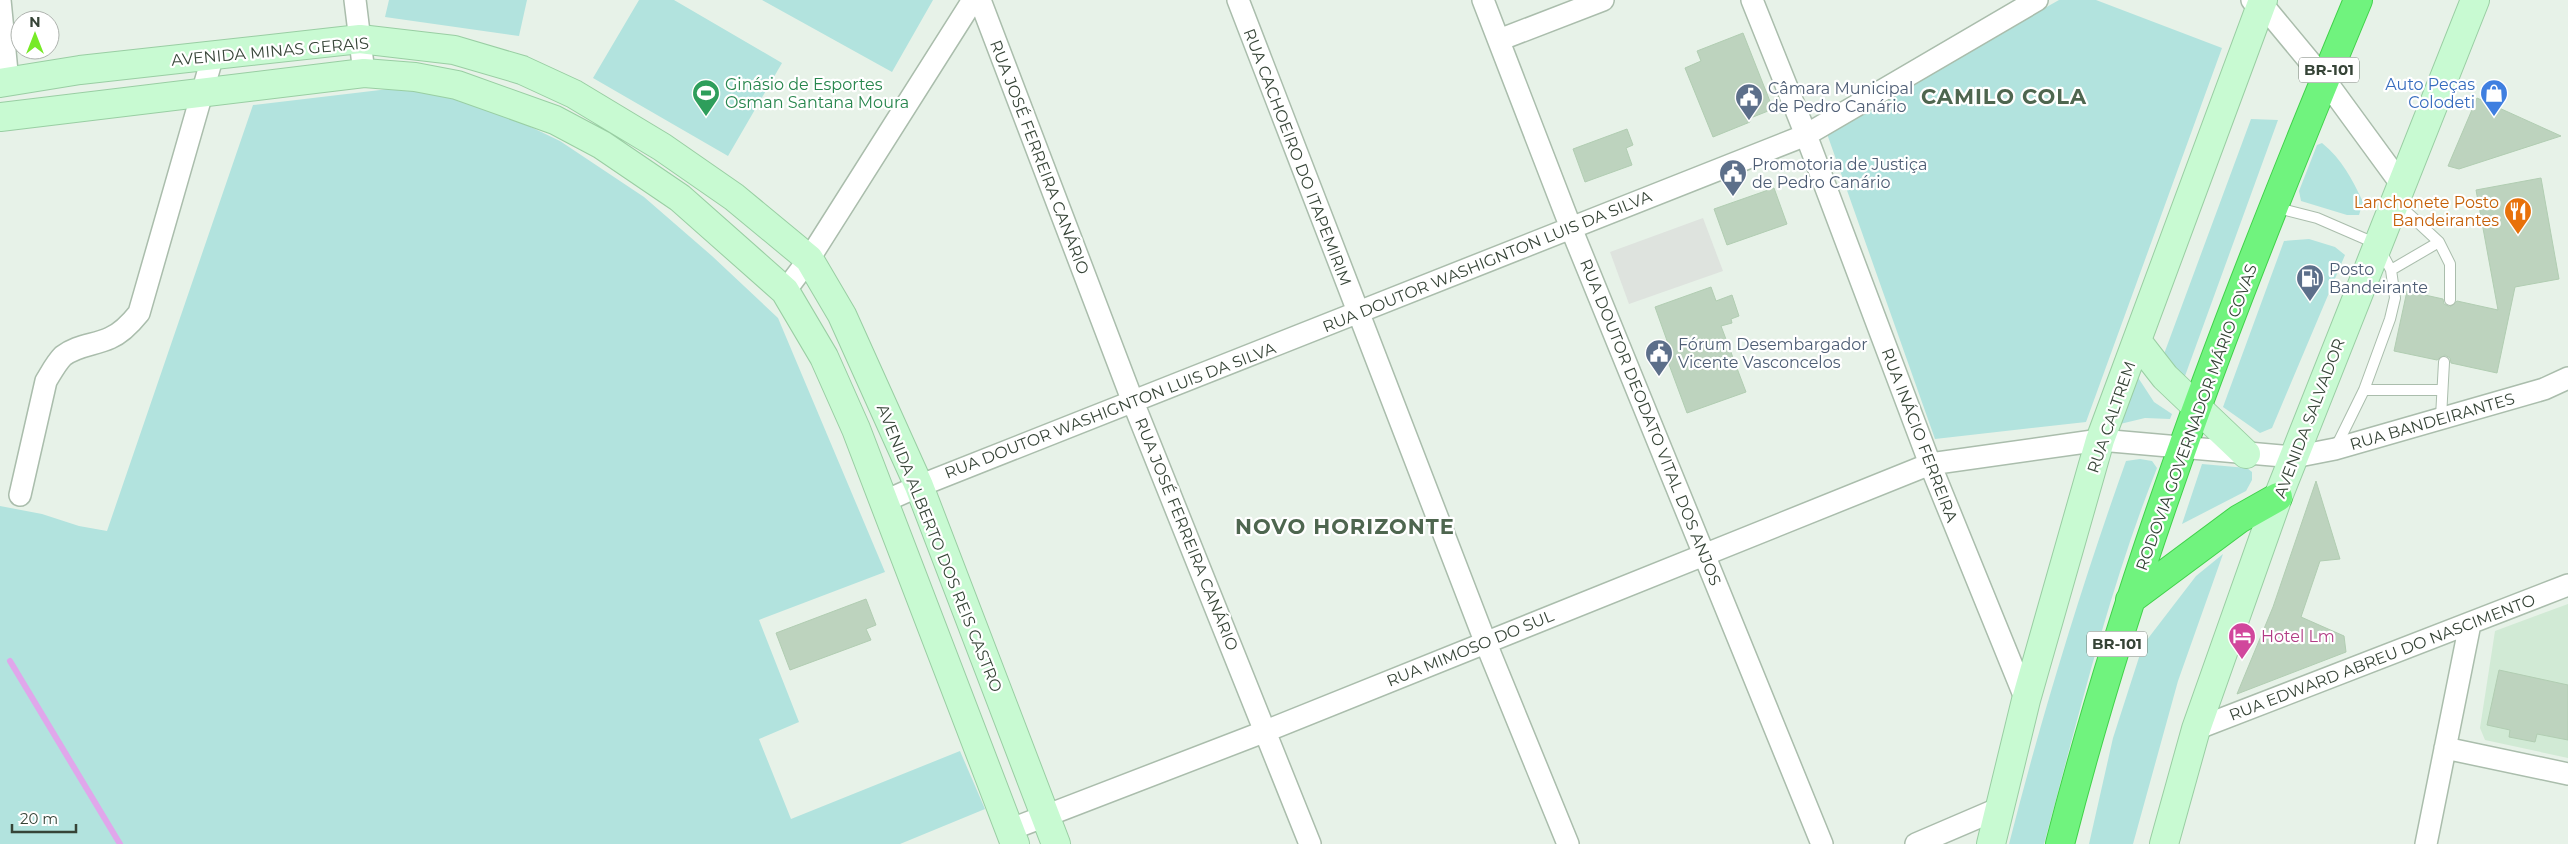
<svg xmlns="http://www.w3.org/2000/svg" width="2568" height="844" font-family="Montserrat,sans-serif">
	<style>
		.education { fill: #d1ead5 }
		.green { fill: #b2e3de }
		.parking { fill: #dee3de }
		.lines { fill: none; stroke-linecap: round; stroke-linejoin: round }
		.stream { stroke: #e0a7eb; stroke-width: 6 }
		.building { fill: #bdd3be; stroke: #b1cdb2 }
		.lane-casing { stroke: #aabdac; stroke-width: 12 }
		.street-casing { stroke: #aabdac; stroke-width: 24 }
		.secondary-casing { stroke: #99cea3; stroke-width: 30 }
		.highway-casing { stroke: #41d14b; stroke-width: 30 }
		.lane { stroke: #fff; stroke-width: 10 }
		.street { stroke: #fff; stroke-width: 21 }
		.secondary { stroke: #c8fad2; stroke-width: 28 }
		.highway { stroke: #70f37e; stroke-width: 28 }
		.labels { text-anchor: middle; stroke-width: 4.5; stroke-linejoin: round; paint-order: stroke }
		.shield { fill: #fff; stroke: #727c73; stroke-width: 1 }
		.shield-label { font-size: 15px; font-weight: bold; fill: #364437 }
		.street-label { font-size: 16px; fill: #364437; stroke: #fff }
		.leisure-label { font-size: 16px; fill: #27864d; stroke: #fff; text-anchor: start }
		.shop-label { font-size: 16px; fill: #366cbe; stroke: #fff; text-anchor: end }
		.service-label { font-size: 16px; fill: #4e5e75; stroke: #fff; text-anchor: start }
		.food-label { font-size: 16px; fill: #c56008; stroke: #fff; text-anchor: end }
		.hotel-label { font-size: 16px; fill: #b23c85; stroke: #fff; text-anchor: start }
		.district-label { font-size: 21px; font-weight: bold; letter-spacing: 1px; fill: #4e664f; stroke: #fff }
	</style>
	<rect width="100%" height="100%" fill="#e7f2e8"/>
	<path class="education" d="M 2568,604 L 2568,758 L 2485,740 L 2480,728 L 2495,631 Z"/>
	<path class="green" d="M 389,0 L 527,0 L 519,36 L 385,17 Z
		M 639,0 L 674,0 L 782,63 L 728,156 L 593,78 Z
		M 762,0 L 933,0 L 892,72 Z
		M 2059,0 L 2096,0 L 2222,48 L 2086,422 L 1935,439 L 1826,131 Z
		M 414,86 L 483,104 L 560,141 L 644,197 L 712,256 L 778,318 L 885,572 L 759,620 L 799,722 L 759,739 L 791,819 L 960,751 L 985,809 L 900,844 L 0,844 L 0,506 L 42,514 L 79,526 L 107,531 L 253,105 Z
		M 2251,119 L 2278,120 L 2185,376 L 2179,376 L 2164,354 Z
		M 2322,143 C 2342,159 2352,179 2363,202 L 2359,215 L 2347,215 L 2301,201 L 2299,191 L 2317,145 Z
		M 2309,239 L 2335,247 L 2345,255 L 2272,428 L 2260,433 L 2223,407 L 2284,241 Z
		M 2137,376 L 2154,402 L 2172,414 L 2170,419 L 2145,418 L 2120,424 Z
		M 2140,459 L 2152,461 L 2157,468 C 2109,588 2078,719 2044,844 L 2009,844 C 2042,715 2081,587 2126,461 Z
		M 2202,464 L 2247,468 L 2252,472 L 2252,480 L 2246,491 L 2182,524 Z
		M 2223,554 L 2178,681 L 2133,844 L 2089,844 L 2113,738 L 2143,645 L 2196,576 Z"/>
	<path class="parking" d="M 1703,218 L 1723,271 L 1629,304 L 1610,252 Z"/>
	<g class="lines">
		<path class="stream" d="M 10,661 L 120,844"/>
	</g>
	<path class="building" d="M 1743,33 L 1773,109 L 1748,119 L 1750,122 L 1713,137 L 1685,68 L 1701,61 L 1697,51 Z
		M 2477,98 L 2561,136 L 2459,169 L 2448,166 Z
		M 1627,129 L 1633,145 L 1626,148 L 1632,165 L 1585,182 L 1573,149 Z
		M 2541,178 L 2559,279 L 2515,287 L 2497,373 L 2451,363 L 2450,358 L 2445,355 L 2437,360 L 2394,351 L 2407,291 L 2443,299 L 2444,304 L 2450,307 L 2457,301 L 2498,310 L 2476,190 Z
		M 1774,188 L 1787,224 L 1727,245 L 1714,209 Z
		M 1711,287 L 1716,301 L 1732,295 L 1739,316 L 1731,319 L 1732,323 L 1721,326 L 1746,392 L 1687,413 L 1664,351 L 1670,349 L 1655,307 Z
		M 2316,481 L 2340,559 L 2320,561 L 2301,617 L 2344,636 L 2346,652 L 2237,694 L 2273,607 Z
		M 866,599 L 876,625 L 866,629 L 871,640 L 790,670 L 776,633 Z
		M 2499,670 L 2568,685 L 2568,740 L 2537,734 L 2535,742 L 2509,737 L 2510,730 L 2487,725 Z"/>
	<g class="lines">
		<g class="lane-casing">
			<path id="lane" d="M 2397,203 L 2439,242 L 2450,264 L 2450,300
				M 2274,207 L 2317,218 L 2377,244 L 2391,270 L 2395,298 L 2390,319 L 2364,390 L 2335,449
				M 2391,270 L 2439,242
				M 2364,390 L 2442,390
				M 2441,417 L 2444,362"/>
		</g>
		<g class="street-casing">
			<path id="street" d="M 0,0 L 8,82
				M 355,0 L 364,73
				M 980,0 L 1133,402 L 1310,844
				M 1238,0 L 1485,641 L 1568,844
				M 1483,0 L 1571,228 L 1822,844
				M 1752,0 L 1806,135 L 1930,464 L 2026,700
				M 2252,0 L 2262,4 L 2325,80 L 2401,184
				M 1499,40 L 1603,0
				M 785,291 L 809,259 L 973,0
				M 20,495 L 46,381 C 51,373 56,363 63,356 C 77,345 95,345 110,338 C 122,333 131,323 139,313 L 213,55
				M 885,501 L 919,486 L 1806,135 L 2037,0
				M 2196,729 L 2568,585
				M 2445,748 L 2568,774
				M 1009,830 L 1266,731 L 1930,464 L 2100,440 L 2294,457 L 2335,449 L 2544,389 L 2568,378
				M 1916,844 L 2000,808
				M 2426,844 L 2470,624"/>
		</g>
		<g class="secondary-casing">
			<path id="secondary" d="M 0,83 L 80,70 L 360,39 L 454,50 L 522,70 L 574,94 L 662,147 L 734,197 L 809,259 L 842,315 L 919,486 L 1056,844
				M 0,117 L 364,73 L 415,77 L 457,85 L 555,120 L 602,145 L 680,198 L 785,291 L 824,357 L 856,429 L 1015,844
				M 2137,341 L 2165,377 L 2246,454
				M 1991,844 L 2026,700 L 2100,440 L 2263,0
				M 2164,844 L 2196,729 L 2278,497 L 2475,0"/>
		</g>
		<g class="highway-casing">
			<path id="highway" d="M 2130,600 L 2239,519 L 2278,497
				M 2060,844 C 2134,554 2243,276 2358,0"/>
		</g>
		<use href="#lane" class="lane"/>
		<use href="#street" class="street"/>
		<use href="#secondary" class="secondary"/>
		<use href="#highway" class="highway"/>
	</g>
	<defs>
		<g id="stadium-pin" transform="scale(1.4375)"><path d="M0 17L-7.5 6A9.5 9.5 0 1 1 7.5 6Z" fill="#2e9e5b" stroke="#fff"/><path d="M0-5a6.5 5 0 1 0 0 10a6.5 5 0 1 0 0-10ZM-3.5-1.8h7v3.6h-7Z" fill="#fff"/></g>
		<g id="shop-pin" transform="scale(1.4375)"><path d="M0 17L-7.5 6A9.5 9.5 0 1 1 7.5 6Z" fill="#3f7fe0" stroke="#fff"/><path d="M-5-2.5h2.3a2.7 3.5 0 0 1 5.4 0H5L5.5 6h-11ZM-1.5-2.5h3a1.5 2.3 0 0 0-3 0Z" fill="#fff"/></g>
		<g id="civic-pin" transform="scale(1.4375)"><path d="M0 17L-7.5 6A9.5 9.5 0 1 1 7.5 6Z" fill="#5c6f8a" stroke="#fff"/><path d="M-.6-6.5H3V-4.5H.6V-3L4-1V1h2V6H-6V1h2V-1L-.6-3ZM-1.2 2.5V6h2.4V2.5Z" fill="#fff"/></g>
		<g id="restaurant-pin" transform="scale(1.4375)"><path d="M0 17L-7.5 6A9.5 9.5 0 1 1 7.5 6Z" fill="#e8710a" stroke="#fff"/><path d="M-5-6h1v4h1v-4h1v4h1v-4h1v5L-1.5 .5V6h-2V.5L-5-1ZM5-6V6H3V1.5H1.5Q1.5-4 5-6Z" fill="#fff"/></g>
		<g id="fuel-pin" transform="scale(1.4375)"><path d="M0 17L-7.5 6A9.5 9.5 0 1 1 7.5 6Z" fill="#5c6f8a" stroke="#fff"/><path d="M-5.5-6h7V0h2V4h1.3V-2.5L3-4.5l.8-.8L6-3V5H2.5V1h-1V6h-7ZM-4.2-4.7v3.2H.2V-4.7Z" fill="#fff"/></g>
		<g id="hotel-pin" transform="scale(1.4375)"><path d="M0 17L-7.5 6A9.5 9.5 0 1 1 7.5 6Z" fill="#d1479c" stroke="#fff"/><path d="M-6-4.5h1.5V1H6V5H4.5V3h-9V5H-6ZM-4 0a1.8 1.8 0 1 1 3.6 0ZM.5 0V-2.5h3Q6-2.5 6 0Z" fill="#fff"/></g>
	</defs>
	<g fill-rule="evenodd">
		<use href="#stadium-pin" x="706" y="93"/>
		<use href="#shop-pin" x="2494" y="93"/>
		<use href="#civic-pin" x="1749" y="97"/>
		<use href="#civic-pin" x="1733" y="173"/>
		<use href="#restaurant-pin" x="2518" y="211"/>
		<use href="#fuel-pin" x="2310" y="278"/>
		<use href="#civic-pin" x="1659" y="353"/>
		<use href="#hotel-pin" x="2242" y="636"/>
	</g>
	<g class="labels">
		<g class="shield">
			<rect x="2299" y="57.5" width="60" height="25" rx="4"/>
			<rect x="2087" y="631.5" width="60" height="25" rx="4"/>
		</g>
		<g class="shield-label">
			<text x="2329" y="75">BR-101</text>
			<text x="2117" y="649">BR-101</text>
		</g>
		<g class="street-label">
			<text transform="translate(270 51) rotate(-5)" y="6">AVENIDA MINAS GERAIS</text>
			<text transform="translate(1040 157) rotate(69)" y="6">RUA JOSÉ FERREIRA CANÁRIO</text>
			<text transform="translate(1298 157) rotate(69)" y="6">RUA CACHOEIRO DO ITAPEMIRIM</text>
			<text transform="translate(1487 261) rotate(-22)" y="6">RUA DOUTOR WASHIGNTON LUIS DA SILVA</text>
			<text transform="translate(1110 410) rotate(-21)" y="6">RUA DOUTOR WASHIGNTON LUIS DA SILVA</text>
			<text transform="translate(2111 417) rotate(-71)" y="6">RUA CALTREM</text>
			<text transform="translate(2196 417) rotate(-70)" y="6">RODOVIA GOVERNADOR MÁRIO COVAS</text>
			<text transform="translate(2309 418) rotate(-69)" y="6">AVENIDA SALVADOR</text>
			<text transform="translate(2432 421) rotate(-16)" y="6">RUA BANDEIRANTES</text>
			<text transform="translate(1651 422) rotate(68)" y="6">RUA DOUTOR DEODATO VITAL DOS ANJOS</text>
			<text transform="translate(1920 435) rotate(69)" y="6">RUA INÁCIO FERREIRA</text>
			<text transform="translate(1187 534) rotate(68)" y="6">RUA JOSÉ FERREIRA CANÁRIO</text>
			<text transform="translate(940 548) rotate(68)" y="6">AVENIDA ALBERTO DOS REIS CASTRO</text>
			<text transform="translate(1470 648) rotate(-22)" y="6">RUA MIMOSO DO SUL</text>
			<text transform="translate(2382 657) rotate(-21)" y="6">RUA EDWARD ABREU DO NASCIMENTO</text>
		</g>
		<g class="leisure-label">
			<text x="725" y="90">Ginásio de Esportes<tspan x="725" dy="18">Osman Santana Moura</tspan></text>
		</g>
		<g class="shop-label">
			<text x="2475" y="90">Auto Peças<tspan x="2475" dy="18">Colodeti</tspan></text>
		</g>
		<g class="service-label">
			<text x="1768" y="94">Câmara Municipal<tspan x="1768" dy="18">de Pedro Canário</tspan></text>
			<text x="1752" y="170">Promotoria de Justiça<tspan x="1752" dy="18">de Pedro Canário</tspan></text>
			<text x="2329" y="275">Posto<tspan x="2329" dy="18">Bandeirante</tspan></text>
			<text x="1678" y="350">Fórum Desembargador<tspan x="1678" dy="18">Vicente Vasconcelos</tspan></text>
		</g>
		<g class="food-label">
			<text x="2499" y="208">Lanchonete Posto<tspan x="2499" dy="18">Bandeirantes</tspan></text>
		</g>
		<g class="hotel-label">
			<text x="2261" y="642">Hotel Lm</text>
		</g>
		<g class="district-label">
			<text x="2004" y="104">CAMILO COLA</text>
			<text x="1345" y="534">NOVO HORIZONTE</text>
		</g>
	</g>
	<g transform="translate(35 35)"><circle r="24" fill="#ffffff" stroke="#afb4af"/>
	<path d="M0-4L9 19L0 12L-9 19Z" fill="#77ea26"/>
	<text y="-8" font-size="14" font-weight="bold" text-anchor="middle" fill="#364437">N</text>
	</g>
	<path d="M12 824v8h64v-8" fill="none" stroke="#364437" stroke-width="2.5"/>
	<text x="20" y="824" font-size="15" fill="#364437" stroke="#ffffff" stroke-width="4" paint-order="stroke">20 m</text>
</svg>
